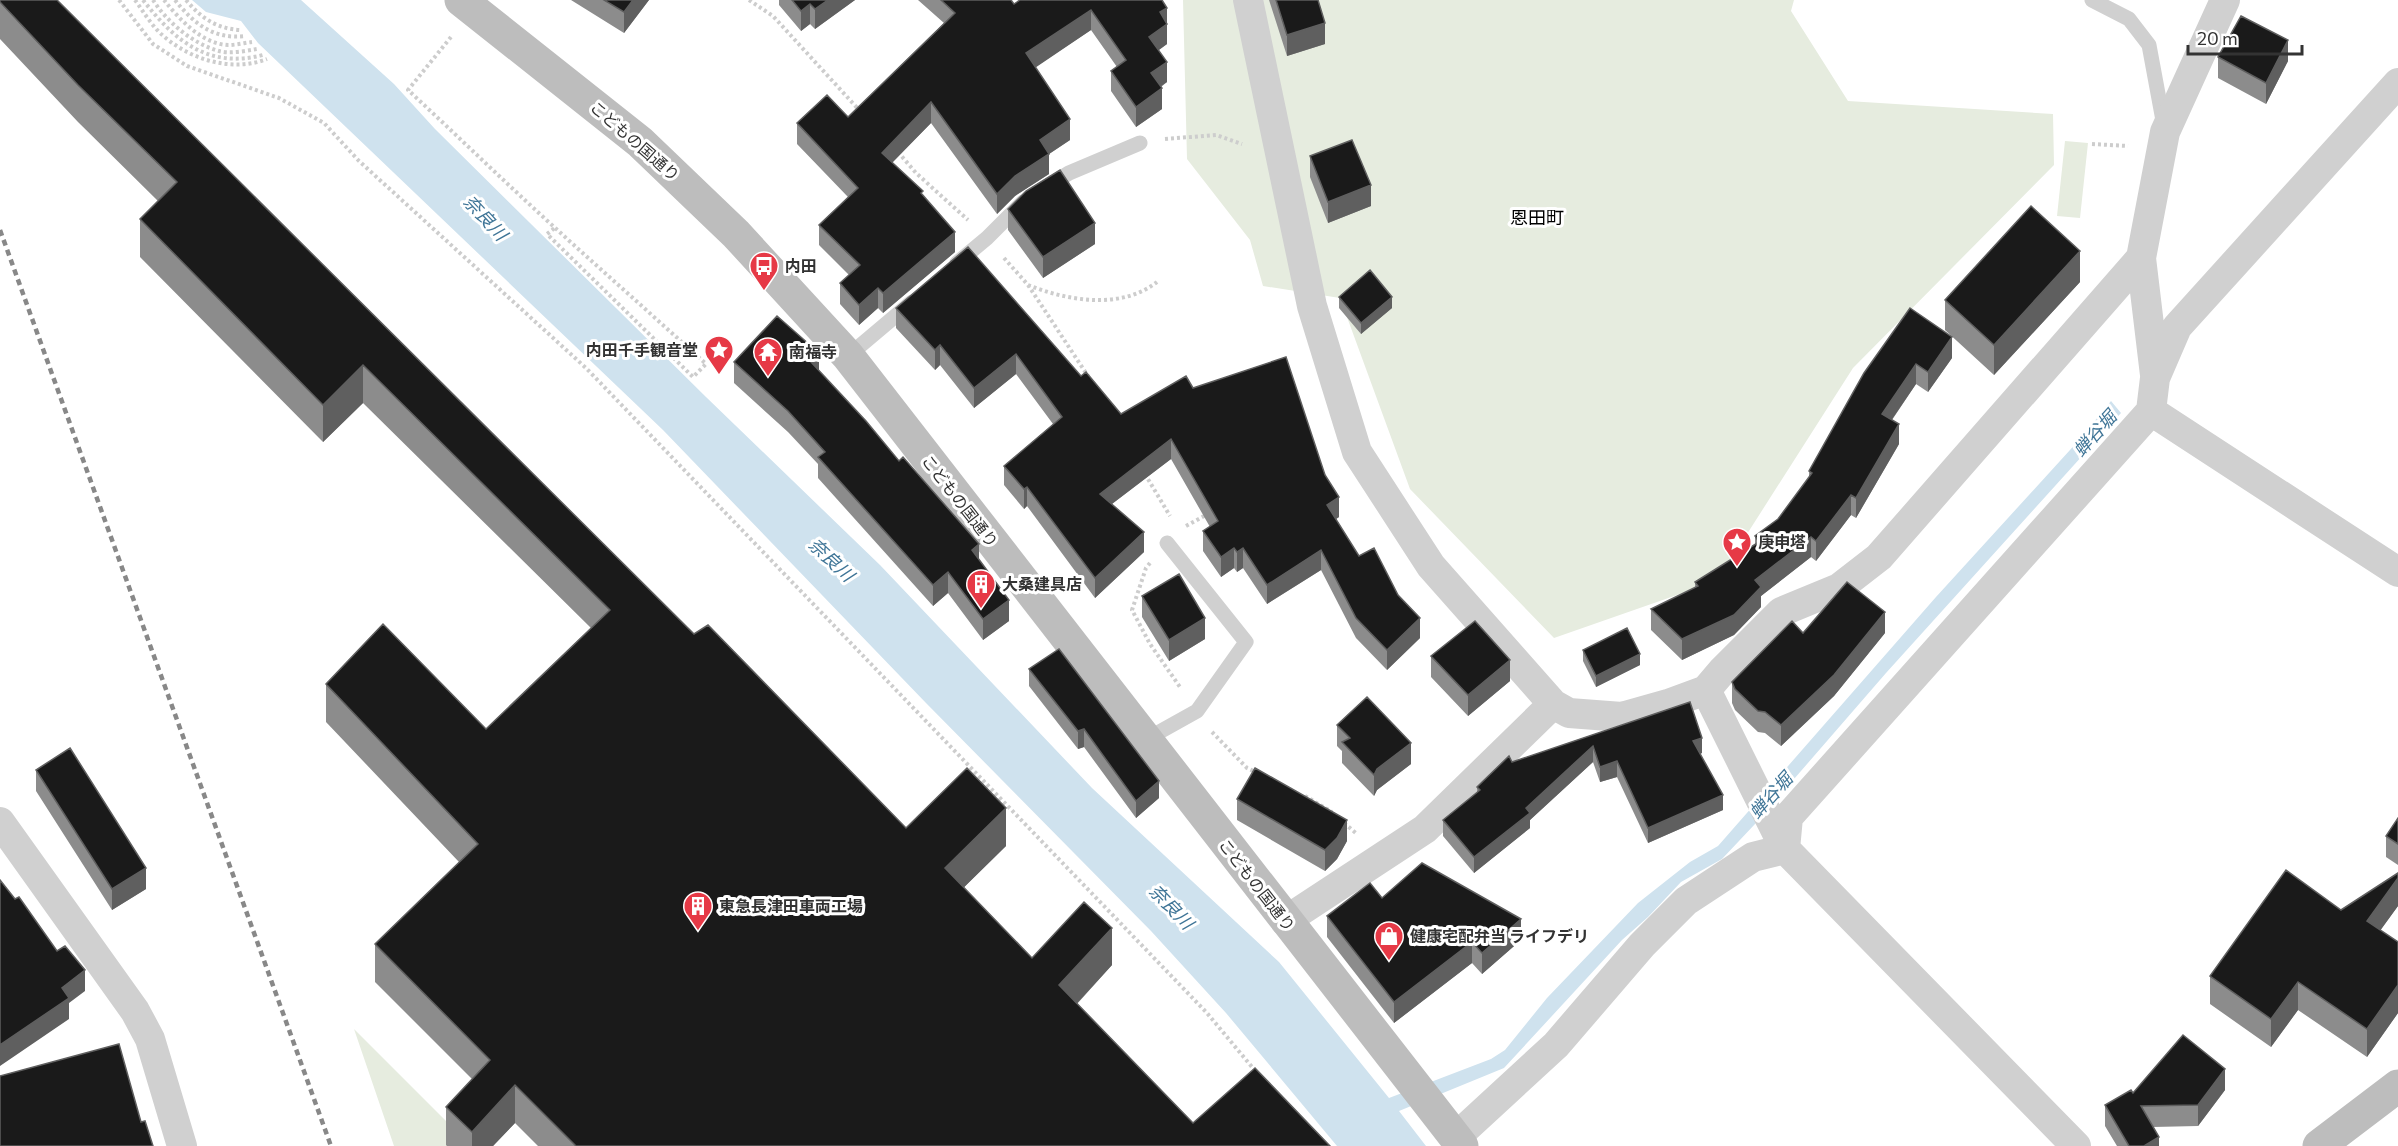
<svg xmlns="http://www.w3.org/2000/svg" width="2398" height="1146" font-family="Commissioner,'Noto Sans JP',sans-serif">
	<style>
		.green { fill: #e6ecdf }
		.water { fill: #cfe2ee }
		.lines { fill: none; stroke-linecap: round; stroke-linejoin: round }
		.path { stroke: #cdcdcd; stroke-width: 4; stroke-dasharray: 3 3; stroke-linecap: butt }
		.lane { stroke: #d0d0d0; stroke-width: 15 }
		.street { stroke: #d0d0d0; stroke-width: 30 }
		.secondary { stroke: #bdbdbd; stroke-width: 33 }
		.rail { stroke: #888; stroke-width: 4.5; stroke-dasharray: 6 4.5; stroke-linecap: butt }
		.wall { fill: #8c8c8c }
		.shaded-wall { fill: #5f5f5f }
		.building { fill: #1a1a1a; stroke: #5f5f5f; stroke-width: 1.5 }
		.labels { text-anchor: middle; stroke-width: 6; stroke-linejoin: round; paint-order: stroke }
		.street-label { font-size: 16px; fill: #333; stroke: #fff }
		.poi-label { font-size: 16px; font-weight: bold; fill: #333; stroke: #fff; text-anchor: start }
		.water-label { font-size: 18px; font-style: italic; fill: #3f7597; stroke: #fff }
		.neighbourhood-label { font-size: 18px; fill: #000; stroke: #fff }
	</style>
	<rect width="100%" height="100%" fill="#fff"/>
	<path class="green" d="M 1183,0 L 1794,0 L 1791,11 L 1848,101 L 2053,114 L 2054,165 L 1853,368 L 1717,581 L 1554,638 L 1410,489 L 1340,298 L 1263,286 L 1250,240 L 1187,159 Z
		M 2065,141 L 2088,143 L 2080,218 L 2057,216 Z
		M 354,1029 L 471,1146 L 394,1146 Z"/>
	<path class="water" d="M 192,0 L 301,0 L 394,84 L 435,129 L 706,397 L 880,565 L 1092,788 L 1279,962 L 1389,1098 L 1491,1059 L 1505,1050 L 1547,998 L 1638,903 L 1690,862 L 1718,846 L 1936,597 L 2080,439 L 2111,401 L 2121,413 L 1886,673 L 1755,824 L 1722,859 L 1681,882 L 1648,917 L 1622,940 L 1504,1068 L 1399,1111 L 1426,1146 L 1337,1146 L 1226,1013 L 1151,931 L 926,703 L 663,430 L 258,43 L 241,21 L 206,12 Z"/>
	<g class="lines">
		<path class="path" d="M 119,0 L 153,44 L 187,66 L 279,98 L 324,123 L 359,161 L 586,368 L 1207,1013 L 1257,1073
			M 135,0 C 143,11 150,23 160,33 C 188,59 231,73 267,59
			M 143,0 C 175,41 208,69 263,55
			M 153,0 C 167,22 193,44 219,51 C 230,54 245,51 257,49
			M 164,0 C 179,19 202,44 228,45 C 236,45 244,43 252,42
			M 175,0 C 194,24 214,40 246,36
			M 186,0 C 201,18 217,29 241,30
			M 749,0 L 773,16 L 860,111
			M 451,37 L 408,90 C 448,127 487,165 527,202 C 586,257 647,310 706,364 L 693,377 L 547,234 L 556,227
			M 1165,139 L 1216,135 L 1242,144
			M 2092,144 L 2128,146
			M 898,152 L 916,173 L 968,220
			M 1004,258 L 1028,285 L 1088,376
			M 1028,285 C 1068,301 1121,310 1157,282
			M 1145,474 L 1170,516
			M 1186,526 L 1206,515
			M 1150,563 L 1146,568 L 1132,610 L 1150,644 L 1180,687
			M 1212,732 L 1247,768 L 1258,773
			M 1305,796 L 1332,812
			M 1344,823 L 1357,834"/>
		<path class="lane" d="M 2092,0 L 2129,19 L 2149,45 L 2164,126
			M 1048,186 L 1069,173 L 1140,143
			M 957,263 L 987,238 L 1023,202
			M 848,356 L 912,302
			M 1145,740 L 1197,711 L 1246,642 L 1167,543"/>
		<path class="street" d="M 1248,0 L 1312,306 L 1357,452 L 1431,566 L 1553,704
			M 2155,375 L 2141,258 L 2165,132 L 2225,0
			M 2151,411 L 2398,572
			M 1706,690 L 1785,849 L 2076,1146
			M 0,822 L 135,1011 L 150,1039 L 182,1146
			M 1285,921 L 1425,829 L 1553,704 L 1569,713 L 1622,717 L 1668,704 L 1706,690 L 1723,670 L 1781,612 L 1839,588 L 1879,557 L 2141,258
			M 1455,1138 L 1556,1045 L 1642,945 L 1686,901 L 1753,857 L 1785,849 L 1788,817 L 2151,411 L 2155,378 L 2177,327 L 2398,83"/>
		<path class="secondary" d="M 461,0 L 640,142 L 736,234 L 848,356 L 1462,1146
			M 2319,1146 L 2398,1086"/>
		<path class="rail" d="M 0,230 L 331,1146"/>
	</g>
	<path class="wall" d="M 0,0 L 906,828 L 1006,846 L 963,888 L 1032,958 L 1112,965 L 1077,1004 L 1193,1123 L 1330,1146 L 538,1146 L 515,1123 L 493,1146 L 447,1146 L 446,1145 L 446,1107 L 472,1079 L 375,982 L 375,944 L 459,862 L 326,722 L 326,684 L 486,729 L 591,628 L 363,403 L 323,442 L 140,257 L 140,219 L 158,201 L 78,122 L 0,39 Z
		M 571,0 L 649,0 L 624,33 Z
		M 779,0 L 855,0 L 815,29 L 810,24 L 801,31 L 779,5 Z
		M 918,0 L 1011,0 L 1014,4 L 1162,0 L 1167,23 L 1167,44 L 1159,50 L 1167,82 L 1161,87 L 1162,109 L 1136,127 L 1111,91 L 1111,71 L 1117,67 L 1091,30 L 1035,67 L 1070,140 L 1049,154 L 1049,174 L 1015,196 L 997,214 L 931,123 L 892,163 L 923,195 L 955,252 L 883,313 L 878,308 L 859,325 L 840,304 L 840,283 L 849,275 L 819,245 L 819,225 L 848,197 L 797,144 L 797,123 L 848,117 L 944,23 Z
		M 1269,0 L 1318,0 L 1325,44 L 1287,56 Z
		M 2218,57 L 2288,61 L 2266,104 L 2218,78 Z
		M 1310,156 L 1371,206 L 1328,223 L 1310,177 Z
		M 1008,209 L 1095,244 L 1043,278 L 1008,230 Z
		M 2080,282 L 1994,375 L 1945,330 L 1945,300 Z
		M 1339,297 L 1392,308 L 1361,334 L 1339,308 Z
		M 896,308 L 1081,376 L 1121,414 L 1193,388 L 1339,517 L 1336,519 L 1359,556 L 1420,638 L 1387,670 L 1356,638 L 1321,570 L 1267,604 L 1243,568 L 1237,572 L 1234,568 L 1221,577 L 1203,551 L 1203,531 L 1210,527 L 1171,459 L 1112,504 L 1144,552 L 1095,598 L 1027,506 L 1024,509 L 1004,485 L 1004,466 L 1053,424 L 1016,374 L 974,408 L 940,365 L 935,370 L 896,328 Z
		M 1952,358 L 1928,392 L 1916,384 L 1892,420 L 1899,444 L 1856,518 L 1851,515 L 1816,561 L 1811,557 L 1761,596 L 1761,607 L 1734,635 L 1682,660 L 1651,630 L 1651,609 L 1695,588 L 1695,582 L 1755,545 L 1755,536 L 1778,519 L 1809,478 L 1809,471 L 1864,373 Z
		M 734,362 L 819,371 L 979,559 L 1009,621 L 983,640 L 948,593 L 933,606 L 818,478 L 818,464 L 788,432 L 734,383 Z
		M 1142,596 L 1205,639 L 1169,661 L 1142,617 Z
		M 1885,633 L 1834,696 L 1781,746 L 1765,733 L 1758,732 L 1735,710 L 1732,703 L 1732,682 Z
		M 1583,650 L 1640,665 L 1596,687 L 1583,661 Z
		M 1431,656 L 1510,681 L 1468,716 L 1431,677 Z
		M 1029,669 L 1159,798 L 1136,818 L 1084,747 L 1078,749 L 1029,686 Z
		M 1690,702 L 1702,753 L 1700,754 L 1723,810 L 1648,843 L 1617,777 L 1600,782 L 1593,762 L 1530,820 L 1530,828 L 1474,873 L 1443,836 L 1443,820 L 1477,793 L 1477,787 L 1512,762 Z
		M 1337,725 L 1411,764 L 1377,790 L 1374,796 L 1342,763 L 1342,751 L 1337,746 Z
		M 36,770 L 146,889 L 112,910 L 36,791 Z
		M 1237,799 L 1347,841 L 1337,859 L 1325,871 L 1237,820 Z
		M 2398,818 L 2398,865 L 2386,857 L 2386,836 Z
		M 2398,873 L 2398,906 L 2380,930 L 2398,942 L 2398,1013 L 2367,1057 L 2298,1010 L 2271,1047 L 2210,1004 L 2210,976 L 2341,910 Z
		M 1382,898 L 1521,940 L 1482,974 L 1472,963 L 1394,1023 L 1327,937 L 1327,916 Z
		M 2225,1090 L 2198,1126 L 2153,1127 L 2159,1146 L 2117,1146 L 2105,1126 L 2105,1105 L 2133,1093 Z"/>
	<path class="shaded-wall" d="M 633,0 L 649,0 L 624,33 L 624,12 Z
		M 828,0 L 855,0 L 815,29 L 815,9 Z
		M 810,4 L 810,24 L 801,31 L 801,11 Z
		M 1167,8 L 1167,44 L 1149,57 L 1149,37 L 1160,12 Z
		M 1091,10 L 1091,30 L 1026,74 L 1026,53 Z
		M 1325,23 L 1325,44 L 1287,56 L 1287,35 Z
		M 2288,40 L 2288,61 L 2266,104 L 2266,83 Z
		M 1167,62 L 1167,82 L 1151,93 L 1151,73 Z
		M 1162,88 L 1162,109 L 1136,127 L 1136,107 Z
		M 931,102 L 931,123 L 882,173 L 882,153 Z
		M 1070,119 L 1070,140 L 1049,154 L 1049,174 L 1015,196 L 997,214 L 997,194 L 1040,140 Z
		M 1371,185 L 1371,206 L 1328,223 L 1328,202 Z
		M 1095,223 L 1095,244 L 1043,278 L 1043,257 Z
		M 955,232 L 955,252 L 883,313 L 883,293 Z
		M 2080,251 L 2080,282 L 1994,375 L 1994,345 Z
		M 878,288 L 878,308 L 859,325 L 859,305 Z
		M 1392,297 L 1392,308 L 1361,334 L 1361,323 Z
		M 1952,337 L 1952,358 L 1928,392 L 1928,372 Z
		M 940,345 L 940,365 L 935,370 L 935,350 Z
		M 819,353 L 819,374 L 811,362 Z
		M 1016,354 L 1016,374 L 974,408 L 974,388 Z
		M 1916,364 L 1916,384 L 1882,434 L 1882,414 Z
		M 363,365 L 363,403 L 323,442 L 323,405 Z
		M 1899,424 L 1899,444 L 1856,518 L 1856,498 Z
		M 1171,439 L 1171,459 L 1100,513 L 1100,494 Z
		M 1027,487 L 1027,506 L 1024,509 L 1024,489 Z
		M 1851,495 L 1851,515 L 1816,561 L 1816,541 Z
		M 1339,497 L 1339,517 L 1327,525 L 1327,505 Z
		M 1144,532 L 1144,552 L 1095,598 L 1095,578 Z
		M 1811,537 L 1811,557 L 1761,596 L 1761,607 L 1734,635 L 1682,660 L 1682,639 L 1755,580 Z
		M 979,544 L 979,565 L 972,550 Z
		M 1234,548 L 1234,568 L 1221,577 L 1221,557 Z
		M 1243,548 L 1243,568 L 1237,572 L 1237,552 Z
		M 1321,550 L 1321,570 L 1267,604 L 1267,585 Z
		M 948,572 L 948,593 L 933,606 L 933,585 Z
		M 1009,600 L 1009,621 L 983,640 L 983,619 Z
		M 1885,612 L 1885,633 L 1834,696 L 1781,746 L 1781,725 Z
		M 1205,618 L 1205,639 L 1169,661 L 1169,640 Z
		M 1420,618 L 1420,638 L 1387,670 L 1387,650 Z
		M 1640,654 L 1640,665 L 1596,687 L 1596,676 Z
		M 1510,660 L 1510,681 L 1468,716 L 1468,695 Z
		M 1084,729 L 1084,747 L 1078,749 L 1078,731 Z
		M 1702,738 L 1702,753 L 1693,756 L 1693,741 Z
		M 1411,743 L 1411,764 L 1377,790 L 1374,796 L 1374,775 L 1377,769 Z
		M 1593,746 L 1593,762 L 1530,820 L 1530,828 L 1474,873 L 1474,857 Z
		M 1617,761 L 1617,777 L 1600,782 L 1600,767 Z
		M 1159,781 L 1159,798 L 1136,818 L 1136,801 Z
		M 1723,795 L 1723,810 L 1648,843 L 1648,828 Z
		M 1006,808 L 1006,846 L 945,906 L 945,868 Z
		M 1347,820 L 1347,841 L 1337,859 L 1325,871 L 1325,850 Z
		M 146,868 L 146,889 L 112,910 L 112,889 Z
		M 2398,878 L 2398,906 L 2367,949 L 2367,921 Z
		M 1521,919 L 1521,940 L 1482,974 L 1482,953 Z
		M 1112,928 L 1112,965 L 1059,1023 L 1059,985 Z
		M 1472,942 L 1472,963 L 1394,1023 L 1394,1002 Z
		M 85,970 L 85,991 L 69,1003 L 69,1019 L 0,1066 L 0,1045 L 62,988 Z
		M 2298,982 L 2298,1010 L 2271,1047 L 2271,1019 Z
		M 2398,985 L 2398,1013 L 2367,1057 L 2367,1029 Z
		M 2225,1069 L 2225,1090 L 2198,1126 L 2198,1105 Z
		M 515,1085 L 515,1123 L 493,1146 L 472,1146 L 472,1132 Z
		M 2159,1137 L 2159,1146 L 2144,1146 Z"/>
	<path class="building" d="M 0,0 L 57,0 L 694,634 L 708,625 L 906,828 L 967,768 L 1006,808 L 945,868 L 1032,958 L 1084,902 L 1112,928 L 1059,985 L 1193,1123 L 1255,1068 L 1330,1146 L 576,1146 L 515,1085 L 472,1132 L 446,1107 L 490,1060 L 375,944 L 478,844 L 326,684 L 383,624 L 486,729 L 610,610 L 363,365 L 323,405 L 140,219 L 177,182 L 78,85 L 0,2 Z
		M 604,0 L 633,0 L 624,12 Z
		M 792,0 L 828,0 L 815,9 L 810,4 L 801,11 Z
		M 941,0 L 1011,0 L 1014,4 L 1020,0 L 1162,0 L 1167,8 L 1160,12 L 1167,24 L 1149,37 L 1167,62 L 1151,73 L 1162,88 L 1136,107 L 1111,71 L 1126,60 L 1091,10 L 1026,53 L 1070,119 L 1040,140 L 1049,154 L 1015,176 L 997,194 L 931,102 L 882,153 L 923,191 L 921,193 L 955,232 L 883,293 L 878,288 L 859,305 L 840,283 L 860,265 L 819,225 L 858,188 L 797,123 L 827,95 L 848,117 L 955,13 Z
		M 1276,0 L 1318,0 L 1325,23 L 1287,35 Z
		M 2241,16 L 2288,40 L 2266,83 L 2218,57 Z
		M 1352,140 L 1371,185 L 1328,202 L 1310,156 Z
		M 1060,170 L 1095,223 L 1043,257 L 1008,209 L 1026,191 Z
		M 2031,206 L 2080,251 L 1994,345 L 1945,300 Z
		M 968,247 L 1081,376 L 1086,372 L 1121,414 L 1186,376 L 1193,388 L 1286,357 L 1325,475 L 1339,497 L 1327,505 L 1359,556 L 1374,548 L 1398,595 L 1420,618 L 1387,650 L 1356,618 L 1321,550 L 1267,585 L 1243,548 L 1237,552 L 1234,548 L 1221,557 L 1203,531 L 1218,521 L 1171,439 L 1100,494 L 1144,532 L 1095,578 L 1027,487 L 1024,489 L 1004,466 L 1062,417 L 1016,354 L 974,388 L 940,345 L 935,350 L 896,308 Z
		M 1370,270 L 1392,297 L 1361,323 L 1339,297 Z
		M 1910,308 L 1952,337 L 1928,372 L 1916,364 L 1882,414 L 1899,424 L 1856,498 L 1851,495 L 1816,541 L 1811,537 L 1755,580 L 1761,587 L 1734,615 L 1682,639 L 1651,609 L 1698,586 L 1695,582 L 1759,542 L 1755,536 L 1778,519 L 1812,473 L 1809,471 L 1864,373 Z
		M 777,316 L 819,353 L 811,362 L 866,421 L 899,461 L 903,457 L 979,544 L 972,550 L 1009,600 L 983,619 L 948,572 L 933,585 L 818,457 L 825,452 L 788,411 L 734,362 Z
		M 1179,574 L 1205,618 L 1169,640 L 1142,596 Z
		M 1847,582 L 1885,612 L 1834,675 L 1781,725 L 1765,712 L 1758,711 L 1735,689 L 1732,682 L 1792,621 L 1803,633 Z
		M 1475,621 L 1510,660 L 1468,695 L 1431,656 Z
		M 1627,628 L 1640,654 L 1596,676 L 1583,650 Z
		M 1059,649 L 1159,781 L 1136,801 L 1084,729 L 1078,731 L 1029,669 Z
		M 1367,697 L 1411,743 L 1377,769 L 1374,775 L 1342,742 L 1350,738 L 1337,725 Z
		M 1690,702 L 1702,738 L 1693,741 L 1723,795 L 1648,828 L 1617,761 L 1600,767 L 1593,746 L 1526,808 L 1530,813 L 1474,857 L 1443,820 L 1480,790 L 1477,787 L 1509,756 L 1512,762 Z
		M 70,748 L 146,868 L 112,889 L 36,770 Z
		M 1255,768 L 1347,820 L 1337,838 L 1325,850 L 1237,799 Z
		M 2398,818 L 2398,844 L 2386,836 Z
		M 1422,863 L 1521,919 L 1482,953 L 1472,942 L 1394,1002 L 1327,916 L 1370,883 L 1382,898 Z
		M 2286,870 L 2341,910 L 2398,873 L 2398,878 L 2367,921 L 2398,942 L 2398,985 L 2367,1029 L 2298,982 L 2271,1019 L 2210,976 Z
		M 0,880 L 15,899 L 19,897 L 57,951 L 65,946 L 85,970 L 62,988 L 69,998 L 0,1045 Z
		M 2183,1035 L 2225,1069 L 2198,1105 L 2141,1106 L 2159,1137 L 2144,1146 L 2129,1146 L 2105,1105 L 2131,1090 L 2133,1093 Z
		M 119,1044 L 141,1122 L 145,1121 L 153,1146 L 0,1146 L 0,1076 Z"/>
	<defs>
		<g id="bus-pin" transform="scale(1.5)"><path d="M0 17L-7.5 6A9.5 9.5 0 1 1 7.5 6Z" fill="#e63946" stroke="#fff"/><path d="M-5-6H5V4H4V6H2V4H-2V6H-4V4H-5ZM-3.5-4V0h7V-4ZM-3.5 1.2v1.5H-2V1.2ZM2 1.2v1.5H3.5V1.2Z" fill="#fff"/></g>
		<g id="sight-pin" transform="scale(1.5)"><path d="M0 17L-7.5 6A9.5 9.5 0 1 1 7.5 6Z" fill="#e63946" stroke="#fff"/><path d="M0-6L1.8-2.2L6-1.7L2.9 1.2L3.7 5.4L0 3.3L-3.7 5.4L-2.9 1.2L-6-1.7L-1.8-2.2Z" fill="#fff"/></g>
		<g id="temple-pin" transform="scale(1.5)"><path d="M0 17L-7.5 6A9.5 9.5 0 1 1 7.5 6Z" fill="#e63946" stroke="#fff"/><path d="M0-6L5-2H3V0L6.5 2.5H4V6H1.5V3h-3V6H-4V2.5H-6.5L-3 0V-2H-5Z" fill="#fff"/></g>
		<g id="building-pin" transform="scale(1.5)"><path d="M0 17L-7.5 6A9.5 9.5 0 1 1 7.5 6Z" fill="#e63946" stroke="#fff"/><path d="M-4-6H4V6H1V3H-1V6H-4ZM-2.5-4.3h1.7v1.8h-1.7ZM.8-4.3h1.7v1.8H.8ZM-2.5-1h1.7V.8h-1.7ZM.8-1h1.7V.8H.8Z" fill="#fff"/></g>
		<g id="shop-pin" transform="scale(1.5)"><path d="M0 17L-7.5 6A9.5 9.5 0 1 1 7.5 6Z" fill="#e63946" stroke="#fff"/><path d="M-5-2.5h2.3a2.7 3.5 0 0 1 5.4 0H5L5.5 6h-11ZM-1.5-2.5h3a1.5 2.3 0 0 0-3 0Z" fill="#fff"/></g>
	</defs>
	<g fill-rule="evenodd">
		<use href="#bus-pin" x="764" y="266"/>
		<use href="#sight-pin" x="719" y="350"/>
		<use href="#temple-pin" x="768" y="352"/>
		<use href="#sight-pin" x="1737" y="542"/>
		<use href="#building-pin" x="981" y="584"/>
		<use href="#building-pin" x="698" y="906"/>
		<use href="#shop-pin" x="1389" y="936"/>
	</g>
	<g class="labels">
		<g class="street-label">
			<text transform="translate(635 141) rotate(41)" y="6">こどもの国通り</text>
			<text transform="translate(960 501) rotate(52)" y="6">こどもの国通り</text>
			<text transform="translate(1257 885) rotate(52)" y="6">こどもの国通り</text>
		</g>
		<g class="poi-label">
			<text x="785" y="272">内田</text>
			<text x="698" y="356" text-anchor="end">内田千手観音堂</text>
			<text x="789" y="358">南福寺</text>
			<text x="1758" y="548">庚申塔</text>
			<text x="1002" y="590">大桑建具店</text>
			<text x="719" y="912">東急長津田車両工場</text>
			<text x="1410" y="942">健康宅配弁当 ライフデリ</text>
		</g>
		<g class="water-label">
			<text transform="translate(485 218) rotate(47)" y="6">奈良川</text>
			<text transform="translate(2095 434) rotate(-48)" y="6">蝉谷堀</text>
			<text transform="translate(831 560) rotate(43)" y="6">奈良川</text>
			<text transform="translate(1771 796) rotate(-48)" y="6">蝉谷堀</text>
			<text transform="translate(1171 907) rotate(46)" y="6">奈良川</text>
		</g>
		<g class="neighbourhood-label">
			<text x="1537" y="224">恩田町</text>
		</g>
	</g>
	<path d="M2188 45v9h114v-9" fill="none" stroke="#333333" stroke-width="3"/>
	<text x="2197" y="45" font-size="18" fill="#333333" stroke="#ffffff" stroke-width="4.5" paint-order="stroke">20 m</text>
</svg>
